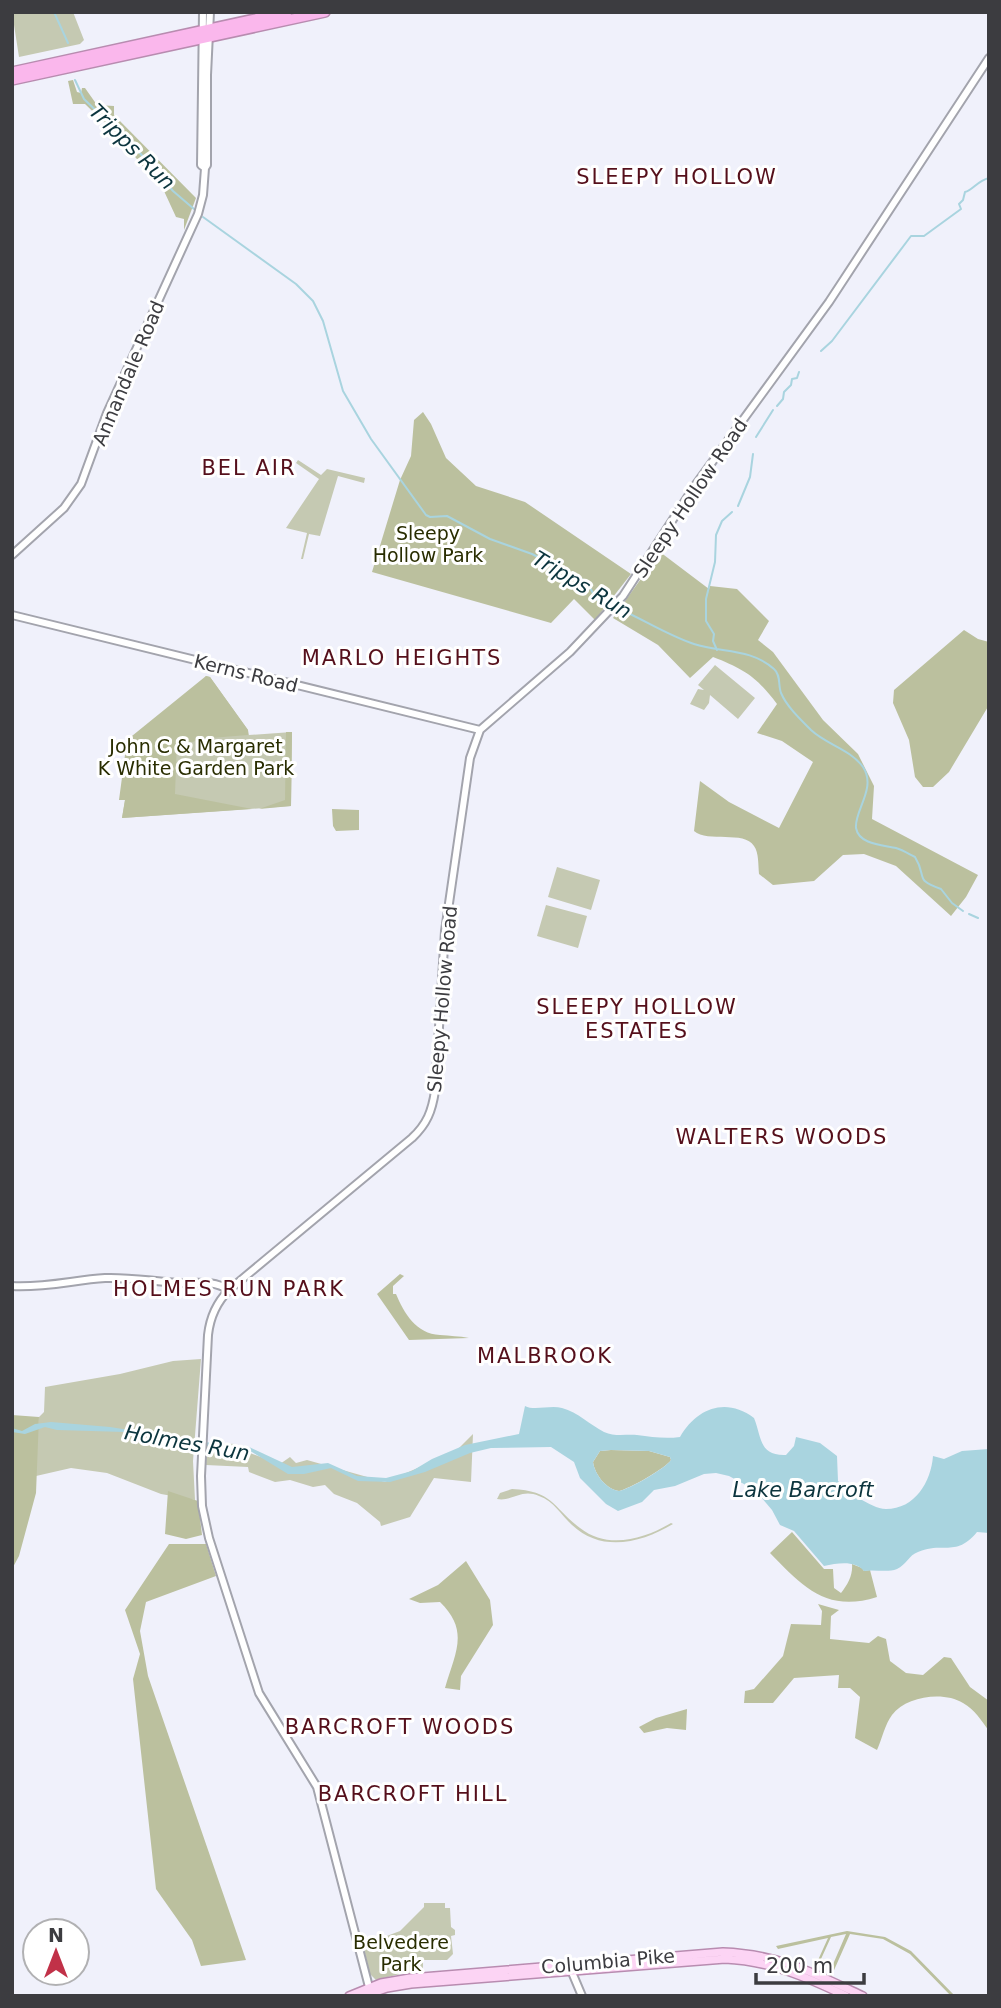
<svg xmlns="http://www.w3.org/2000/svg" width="1001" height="2008" font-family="'DejaVu Sans',sans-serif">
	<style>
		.green { fill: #c5c9b2 }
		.forest { fill: #bbc09e }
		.water { fill: #a9d4df; fill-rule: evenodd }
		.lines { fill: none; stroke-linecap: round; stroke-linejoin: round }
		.stream { stroke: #a9d4df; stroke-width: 2 }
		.secondary-casing { stroke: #a3a4ad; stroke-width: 10 }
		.primary-casing { stroke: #b88cb0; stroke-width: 10 }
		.highway-casing { stroke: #b88cb0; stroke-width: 12 }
		.secondary { stroke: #fff; stroke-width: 6 }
		.primary { stroke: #fcd4f4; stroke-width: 7 }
		.highway { stroke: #fab7ec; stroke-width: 9 }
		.labels { text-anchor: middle; stroke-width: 6; stroke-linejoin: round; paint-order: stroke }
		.street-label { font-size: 19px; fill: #3c3c40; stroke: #fff }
		.park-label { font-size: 19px; fill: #292d01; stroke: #fff }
		.water-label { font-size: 21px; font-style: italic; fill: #0c353e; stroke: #fff }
		.neighbourhood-label { font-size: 21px; letter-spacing: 2px; fill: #550f1b; stroke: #fff }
	</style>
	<rect width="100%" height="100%" fill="#f0f1fb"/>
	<path class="green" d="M 12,12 L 73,12 L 84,40 L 80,44 L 19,57 Z
		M 298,460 L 321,475 L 327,469 L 365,478 L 364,483 L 338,476 L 320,536 L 309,534 L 303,559 L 301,559 L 307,533 L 286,528 L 319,479 L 296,463 Z
		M 715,665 L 755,698 L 738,719 L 710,695 L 709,703 L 704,710 L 690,704 L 698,689 L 704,690 L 698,685 Z
		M 206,676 L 210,677 L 248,730 L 249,735 L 292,732 L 291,806 L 122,818 L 125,800 L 119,800 Z
		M 557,867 L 600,880 L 591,910 L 548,897 Z
		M 546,905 L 587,916 L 578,948 L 537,936 Z
		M 201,1359 L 193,1461 L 195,1500 L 161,1494 L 107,1473 L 71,1468 L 36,1476 L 12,1424 L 38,1427 L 39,1417 L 44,1412 L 45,1387 L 120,1374 L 173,1361 Z
		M 473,1434 L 471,1482 L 434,1478 L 410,1517 L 381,1526 L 380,1522 L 357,1503 L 334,1494 L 325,1485 L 313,1487 L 290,1480 L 275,1482 L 249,1472 L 248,1467 L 206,1465 L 207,1443 L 236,1444 L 236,1448 L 280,1464 L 290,1457 L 296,1463 L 307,1460 L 385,1482 L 455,1452 Z
		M 512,1489 C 554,1491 552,1507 580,1528 C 608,1550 644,1539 671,1523 L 673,1524 C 641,1543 602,1553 572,1525 C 561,1515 554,1501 539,1496 C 521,1488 512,1502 497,1499 L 500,1493 Z
		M 424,1903 L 445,1903 L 445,1908 L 450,1908 L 451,1927 L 455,1930 L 455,1935 L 451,1936 L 453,1954 L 447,1960 L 423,1960 L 423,1972 L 404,1973 L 376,1980 L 370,1974 L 363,1945 L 400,1931 L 424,1907 Z"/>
	<path class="forest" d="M 73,80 L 77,92 L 81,93 L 82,88 L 85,88 L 97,105 L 114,106 L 114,115 L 196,198 L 184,230 L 184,219 L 176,217 L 164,191 L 114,132 L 85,104 L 73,104 L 68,81 Z
		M 423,412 L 431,424 L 446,458 L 476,486 L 525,502 L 631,574 L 595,620 L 574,599 L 551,623 L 372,572 L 400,480 L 411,456 L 414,420 Z
		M 660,552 L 709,589 L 710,586 L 737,589 L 769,621 L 758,640 L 773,652 L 823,720 L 858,754 L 874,786 L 872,819 L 978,875 L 966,897 L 951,916 L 896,866 L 864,854 L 843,855 L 814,881 L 773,885 L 759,874 C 758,865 759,853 754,846 C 744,830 708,843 694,831 L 700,781 L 729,802 L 779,828 L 813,762 L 782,741 L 757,733 L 777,704 C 757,677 744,669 713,657 L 690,678 L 658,645 L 613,618 Z
		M 964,630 L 978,639 L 989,642 L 989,705 L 949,772 L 933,787 L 923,787 L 915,777 L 909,740 L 893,703 L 894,690 Z
		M 206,676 L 210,677 L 248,730 L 248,735 L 198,739 L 193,742 L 177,741 L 175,794 L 252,809 L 122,818 L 125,800 L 119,800 L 127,740 Z
		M 286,732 L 292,732 L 291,806 L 259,809 L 285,800 Z
		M 332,809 L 359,810 L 359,830 L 336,831 L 333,826 Z
		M 400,1274 L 404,1276 L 393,1286 L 393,1294 L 396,1294 C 404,1313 416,1334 440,1335 C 450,1336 459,1336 469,1338 L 409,1340 L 377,1294 Z
		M 12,1415 L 39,1417 L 36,1493 L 19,1556 L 12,1569 Z
		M 611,1450 L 649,1451 L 670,1457 L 671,1460 C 666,1468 629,1489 619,1491 C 606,1489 595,1475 593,1462 L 600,1451 Z
		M 168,1491 L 198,1501 L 202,1535 L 186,1539 L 165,1534 Z
		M 792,1532 L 824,1569 L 833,1569 L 834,1588 L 841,1593 C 848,1584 853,1575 852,1564 L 862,1568 L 864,1571 L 870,1570 L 877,1597 C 827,1613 803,1587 770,1553 Z
		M 169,1544 L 206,1544 L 216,1576 L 146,1602 L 140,1631 L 148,1676 L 246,1960 L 201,1966 L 192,1940 L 156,1889 L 133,1679 L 140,1654 L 125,1610 Z
		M 466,1561 L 490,1600 L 493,1625 L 461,1676 L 460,1690 L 445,1688 C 455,1653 470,1631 440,1602 L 420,1603 L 409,1599 L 438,1585 Z
		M 818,1604 L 839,1610 L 831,1616 L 830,1639 L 869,1643 L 878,1636 L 886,1639 L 890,1661 L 906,1673 L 923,1675 L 944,1657 L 951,1658 L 970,1687 L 989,1701 L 989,1731 C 981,1720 975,1710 963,1703 C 944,1691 906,1696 892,1715 C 885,1724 882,1739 877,1750 L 855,1738 L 860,1697 L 850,1688 L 838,1688 L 839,1675 L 794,1678 L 773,1703 L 744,1703 L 745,1691 L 754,1689 L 783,1656 L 791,1624 L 821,1625 L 822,1611 Z
		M 687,1709 L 686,1730 L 667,1728 L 644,1733 L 639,1727 L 656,1718 Z
		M 847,1931 L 885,1937 L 911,1951 L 955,1996 L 951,1996 L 910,1954 L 883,1939 L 850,1934 L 831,1977 L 828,1976 L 846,1934 L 831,1937 L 816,1970 L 814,1969 L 828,1938 L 778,1949 L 776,1946 Z"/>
	<path class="water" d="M 525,1406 C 534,1411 550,1405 562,1408 C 578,1412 590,1425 604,1432 C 615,1437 626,1434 637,1435 C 652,1437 665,1439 680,1437 C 697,1408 726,1397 754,1418 C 762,1438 759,1456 786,1455 L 794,1446 L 796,1437 L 820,1443 L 837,1456 L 838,1481 C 849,1491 869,1508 886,1509 C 915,1509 931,1482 933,1456 L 944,1459 L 962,1451 L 989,1449 L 989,1533 L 977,1532 C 956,1558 942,1541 918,1552 C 909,1555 906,1565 897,1569 C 887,1573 875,1569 864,1571 C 855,1560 838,1563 824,1566 L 794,1531 L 780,1525 L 772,1510 L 755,1490 L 729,1476 L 716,1473 L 704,1474 L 675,1486 L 654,1490 L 642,1502 L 618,1511 L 606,1504 L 580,1478 L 574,1462 L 551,1447 L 491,1448 L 470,1453 L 425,1472 L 390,1482 L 358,1481 L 331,1468 L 304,1474 L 288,1474 L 252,1452 L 243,1450 L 186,1444 L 125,1432 L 57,1430 L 45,1427 L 25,1434 L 12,1432 L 12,1428 L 22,1431 L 35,1424 L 51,1422 L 110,1427 L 218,1444 L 247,1446 L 292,1467 L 328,1463 L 357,1476 L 386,1478 L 412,1471 L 432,1459 L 465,1445 L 519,1434 ZM 611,1450 L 649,1451 L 670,1457 L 671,1460 C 666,1468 630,1489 619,1491 C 606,1489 595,1475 593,1462 L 600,1451 Z"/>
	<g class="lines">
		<path class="stream" d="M 54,12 L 68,43
			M 75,80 L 84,99 L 139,152 L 173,191 L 194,209
			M 203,217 L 296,284 L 313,301 L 323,321 L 343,391 L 371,439 L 426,515 L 430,517 L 447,516 L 490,539 L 532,554 L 587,582 L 596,599 L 612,606
			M 821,351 L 832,341 L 911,236 L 924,236 L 961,209 L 959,204 L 963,200 L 965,192 C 973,190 977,181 989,178
			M 777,406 L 783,399 L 784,392 L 791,385 L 792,379 L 797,378 L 799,372
			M 756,437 L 773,410
			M 738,506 L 750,477 L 753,454
			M 617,608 C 643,619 667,635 694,644 C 721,653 751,648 774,669 C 781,675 778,685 781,693 C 787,707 801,720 811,730 C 827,745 850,749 863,767 C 877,788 854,811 856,828 C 859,845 884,845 896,848 C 903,850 909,854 915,857 C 928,878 913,879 941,889 L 952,903 L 963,911
			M 717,650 L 713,641 L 714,634 L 706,621 L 706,599 L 715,562 L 716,535 L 722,521 L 732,512
			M 969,914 L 978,918"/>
		<g class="secondary-casing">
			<path id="secondary" d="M 203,12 L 201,165 L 205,168
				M 12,555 L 64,508 L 81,484 L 107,413 L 198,214 L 203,195 L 205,168 L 207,165 L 207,75 L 210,12
				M 12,615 L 480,730
				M 12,1286 C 44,1288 74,1280 105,1278 C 131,1277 156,1282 182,1283 C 198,1283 214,1280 229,1290
				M 571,1970 L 582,1996
				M 369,1987 L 317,1787 L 259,1693 L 209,1538 L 202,1506 L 201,1476 L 208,1335 C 210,1317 216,1303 229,1290 L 412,1138 C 427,1124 432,1111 435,1091 L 445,931 L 470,758 L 480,730 L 570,652 L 623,596 L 694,487 L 829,302 L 989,58"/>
		</g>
		<g class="primary-casing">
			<path id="primary" d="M 349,1996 L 381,1983 L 410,1978 L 723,1952 C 778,1954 814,1973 863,1996
				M 364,1996 L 387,1988 L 411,1984 L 725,1959 C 770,1961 806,1977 846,1996"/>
		</g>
		<g class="highway-casing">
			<path id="highway" d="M 12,72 L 287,12
				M 12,80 L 325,12"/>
		</g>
		<use href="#secondary" class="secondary"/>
		<use href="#primary" class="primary"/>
		<use href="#highway" class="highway"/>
	</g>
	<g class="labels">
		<g class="street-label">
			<text transform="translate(128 373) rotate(-67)" y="7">Annandale Road</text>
			<text transform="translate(690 498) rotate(-56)" y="7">Sleepy Hollow Road</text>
			<text transform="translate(246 673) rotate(14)" y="7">Kerns Road</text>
			<text transform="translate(442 999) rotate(-85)" y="7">Sleepy Hollow Road</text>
			<text transform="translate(608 1961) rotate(-5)" y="7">Columbia Pike</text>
		</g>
		<g class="park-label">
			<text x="428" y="540">Sleepy<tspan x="428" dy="22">Hollow Park</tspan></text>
			<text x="196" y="753">John C &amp; Margaret<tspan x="196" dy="22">K White Garden Park</tspan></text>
			<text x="401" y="1949">Belvedere<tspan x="401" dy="22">Park</tspan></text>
		</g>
		<g class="water-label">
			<text transform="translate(132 147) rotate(45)" y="7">Tripps Run</text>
			<text transform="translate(582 585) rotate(31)" y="7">Tripps Run</text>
			<text transform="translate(187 1443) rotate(10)" y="7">Holmes Run</text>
			<text x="803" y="1497">Lake Barcroft</text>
		</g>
		<g class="neighbourhood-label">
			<text x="677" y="184">SLEEPY HOLLOW</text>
			<text x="249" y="475">BEL AIR</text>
			<text x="402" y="665">MARLO HEIGHTS</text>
			<text x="637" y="1014">SLEEPY HOLLOW<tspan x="637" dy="24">ESTATES</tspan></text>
			<text x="782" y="1144">WALTERS WOODS</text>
			<text x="229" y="1296">HOLMES RUN PARK</text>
			<text x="545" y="1363">MALBROOK</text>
			<text x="400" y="1734">BARCROFT WOODS</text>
			<text x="413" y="1801">BARCROFT HILL</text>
		</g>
	</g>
	<rect width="1001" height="2008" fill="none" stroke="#3c3c40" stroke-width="28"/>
	<g transform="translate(56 1952)"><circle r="33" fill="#ffffff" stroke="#b1b1b3" stroke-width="2"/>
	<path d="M0-5L12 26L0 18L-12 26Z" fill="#c13148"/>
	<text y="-10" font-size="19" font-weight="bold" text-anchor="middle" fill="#3c3c40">N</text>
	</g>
	<path d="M756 1973v10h108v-10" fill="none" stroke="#3c3c40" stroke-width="3.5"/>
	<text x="766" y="1973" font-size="21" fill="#3c3c40" stroke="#ffffff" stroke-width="5" paint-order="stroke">200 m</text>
</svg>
